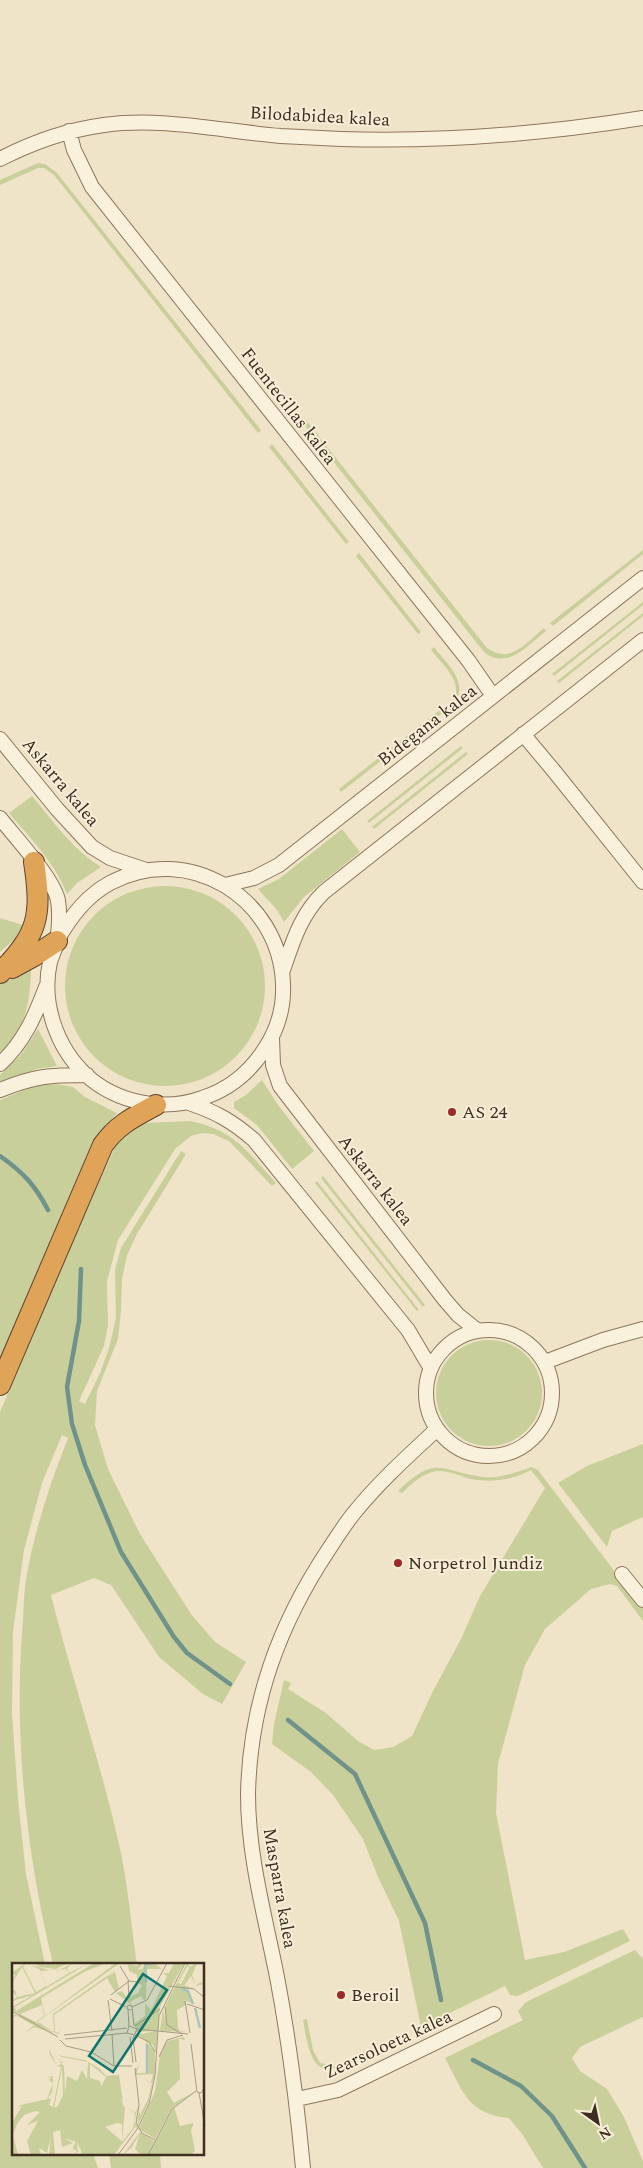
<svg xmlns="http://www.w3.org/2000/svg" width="643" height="2168" font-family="Spectral,serif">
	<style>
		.green { fill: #c9cf9b }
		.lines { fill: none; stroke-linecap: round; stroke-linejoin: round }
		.stream { stroke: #6f938a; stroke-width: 4.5 }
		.minor-casing { stroke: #8d765c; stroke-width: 16 }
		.highway-casing { stroke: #5b4430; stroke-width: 22 }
		.minor { stroke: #faf1dc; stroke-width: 14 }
		.highway { stroke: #e0a458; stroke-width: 20 }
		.poi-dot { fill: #9e2a2b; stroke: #f7eed8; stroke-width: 2 }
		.labels { text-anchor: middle; stroke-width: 4; stroke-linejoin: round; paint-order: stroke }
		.street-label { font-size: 18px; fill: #3d2e20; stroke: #f7eed8 }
		.poi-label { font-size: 18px; fill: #3d2e20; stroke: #f7eed8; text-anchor: start }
		.inset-river { fill: none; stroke: #a9c4bc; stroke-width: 2.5 }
		.inset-road { fill: none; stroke: #a89b85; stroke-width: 1 }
		.view { fill: #0f766e; fill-opacity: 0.15; stroke: #0f766e; stroke-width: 2.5 }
		.inset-edge { fill: none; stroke: #3d2e20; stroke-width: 2.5 }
	</style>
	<rect width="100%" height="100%" fill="#f0e4c8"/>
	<path class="green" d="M 38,163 L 45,164 L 57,173 L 261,430 L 258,433 L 54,175 L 44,168 L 38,168 L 0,185 L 0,180 Z
		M 305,419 L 487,648 C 511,665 525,643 544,628 L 546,631 C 528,645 507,671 484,652 L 302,422 Z
		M 272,444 L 349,542 L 346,544 L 269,447 Z
		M 643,550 L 643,554 L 553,626 L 550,623 Z
		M 359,553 L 421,632 L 418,634 L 356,556 Z
		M 643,602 L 643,605 L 554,676 L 552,674 Z
		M 643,613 L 643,616 L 559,683 L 557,681 Z
		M 434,647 C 447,664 470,683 454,704 L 341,792 L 339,789 L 454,699 C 463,681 441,663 431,650 Z
		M 461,746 L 463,748 L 369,823 L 367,821 Z
		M 466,752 L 468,754 L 374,829 L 372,827 Z
		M 32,796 C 54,822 72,849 101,867 L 77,883 L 67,894 C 55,863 30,838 9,813 Z
		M 342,829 L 360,852 L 304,897 L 284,922 L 277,910 L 258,889 L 279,879 Z
		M65 986a100 100 0 1 1 200 0a100 100 0 1 1-200 0Z
		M 0,918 L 23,925 L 15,939 L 0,952 Z
		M 31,970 C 30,1003 26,1029 0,1052 L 0,984 Z
		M 38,1029 L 57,1066 L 37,1069 L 0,1083 L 0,1075 L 21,1055 Z
		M 262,1080 L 278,1105 L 314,1151 L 292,1169 L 257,1125 L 234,1108 L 234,1102 L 246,1095 Z
		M 56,1084 L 73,1087 L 85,1097 L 117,1113 L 105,1127 L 0,1366 L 0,1100 L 36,1085 Z
		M 190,1121 C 234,1130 247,1151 276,1183 L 272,1186 L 229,1141 L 213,1134 L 202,1133 L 191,1136 L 175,1149 L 118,1240 L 107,1281 L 108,1325 L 104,1346 L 79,1401 L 85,1404 L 100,1373 L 109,1348 L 116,1318 L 115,1270 L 121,1248 L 181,1151 L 186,1154 L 137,1234 L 127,1255 L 122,1279 L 121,1311 L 118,1339 L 97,1391 L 95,1425 L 108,1469 L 140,1534 L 191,1614 L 215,1642 L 246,1662 L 222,1704 L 203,1694 L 159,1657 L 111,1585 L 94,1578 L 51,1595 C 72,1679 100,1760 119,1844 C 128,1883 131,1925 137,1964 L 53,1964 C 27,1857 14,1743 22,1633 C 24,1615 23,1597 26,1580 C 34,1531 50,1484 68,1438 L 62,1435 L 42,1483 L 24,1550 L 13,1632 L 12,1713 L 18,1799 L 26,1874 L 45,1964 L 14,1964 L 14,2154 L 93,2154 L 98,2168 L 0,2168 L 0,1412 L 76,1231 L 117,1143 L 129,1131 L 143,1123 Z
		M 323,1176 L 425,1305 L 423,1307 L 321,1178 Z
		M 317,1181 L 419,1310 L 417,1311 L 315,1183 Z
		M436 1393a53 53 0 1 1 106 0a53 53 0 1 1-106 0Z
		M 643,1444 L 643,1517 L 612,1531 L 607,1547 L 558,1483 L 587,1466 Z
		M 532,1467 L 538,1470 L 643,1609 L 643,1621 L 617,1586 L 610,1584 L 591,1589 L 545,1629 L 525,1665 L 498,1764 L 496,1813 L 525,1960 L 564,1952 L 623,1929 L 630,1941 L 518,1996 L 510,1995 L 505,1986 L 421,2027 L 399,1921 L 378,1877 L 363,1839 L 333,1795 L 311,1772 L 272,1744 L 274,1724 L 284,1680 L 291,1683 L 288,1689 L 326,1713 L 358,1741 L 374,1750 L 393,1747 L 412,1736 L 433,1691 L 461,1639 L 480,1596 L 545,1488 L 531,1470 C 513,1480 490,1483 471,1479 C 460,1476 448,1470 437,1471 C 422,1473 412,1484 402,1493 L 398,1491 C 437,1454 439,1471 483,1477 C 500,1479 516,1472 532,1467 Z
		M 635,1950 L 643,1959 L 643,2017 L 580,2047 L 572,2058 L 580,2071 L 607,2089 L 624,2117 L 643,2161 L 643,2168 L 543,2168 L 522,2134 L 509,2118 C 467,2114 463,2091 445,2058 L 523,2020 L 518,2011 L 526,2002 Z
		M 307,2019 L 313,2050 L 320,2063 L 335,2066 L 373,2048 L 375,2051 C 324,2076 313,2083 303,2020 Z
		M 109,2154 L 160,2154 L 161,2168 L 111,2168 Z"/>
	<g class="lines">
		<path class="stream" d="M 0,1156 C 23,1172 35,1185 48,1210
			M 81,1269 L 79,1321 L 67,1387 L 72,1424 L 85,1465 L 121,1552 L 174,1637 L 187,1653 L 230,1684
			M 288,1720 L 355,1774 L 425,1923 L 441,2000
			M 473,2060 L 521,2086 L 552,2116 L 585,2168"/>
		<g class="minor-casing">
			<path id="minor" d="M 69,131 L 74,150 L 92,187 L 468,660 L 493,696
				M 0,159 C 33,142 67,130 104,125 C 163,117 221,131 281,136 C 301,137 321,138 341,139 C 442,142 544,134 643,118
				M 523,734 L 554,771 L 643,882
				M 0,739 L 57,809 L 92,847 L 110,858 L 146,870
				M 0,818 C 14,836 55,880 58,901 C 60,912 59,930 57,941 C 56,948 52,955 50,962 C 41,1002 56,1047 86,1075 C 117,1103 163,1112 202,1098 C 230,1089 251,1071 266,1047 C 278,1028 284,1006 283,984 C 280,898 188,841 110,883 C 86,896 70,917 57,941
				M 225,885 L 254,878 L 279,865 L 643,578
				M 283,970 C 293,941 301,914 324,892 L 643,640
				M 272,1038 L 273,1065 L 280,1086 L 445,1300 L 458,1315 L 478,1331
				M 0,1064 C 24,1042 35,1016 46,987
				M 0,1090 C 35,1076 49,1075 87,1075
				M 189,1103 C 216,1112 232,1121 254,1140 L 408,1330 L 430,1367
				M426 1393a63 63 0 1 1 126 0a63 63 0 1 1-126 0Z
				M 545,1362 L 603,1340 L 643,1329
				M 622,1574 L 643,1600
				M 297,2099 L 338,2090 L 494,2014
				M 303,2168 C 297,2104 289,2040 277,1977 C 265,1916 248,1856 248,1794 C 250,1703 279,1624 329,1549 C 337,1537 345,1524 354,1513 C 379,1482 408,1456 436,1430"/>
		</g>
		<g class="highway-casing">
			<path id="highway" d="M 12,968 L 34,956 L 57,941
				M 0,973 C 39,933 42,916 34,862
				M 0,1385 L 103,1145 C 118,1124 134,1117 156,1105"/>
		</g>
		<use href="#minor" class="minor"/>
		<use href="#highway" class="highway"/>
	</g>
	<g class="poi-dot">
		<circle cx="452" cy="1112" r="5"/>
		<circle cx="398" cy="1563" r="5"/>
		<circle cx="341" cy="1995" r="5"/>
	</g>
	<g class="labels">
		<g class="street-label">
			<text transform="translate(320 116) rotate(3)" y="6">Bilodabidea kalea</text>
			<text transform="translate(289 406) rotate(52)" y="6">Fuentecillas kalea</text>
			<text transform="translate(427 725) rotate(-38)" y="6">Bidegana kalea</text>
			<text transform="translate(61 782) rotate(50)" y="6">Askarra kalea</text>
			<text transform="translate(376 1180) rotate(52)" y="6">Askarra kalea</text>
			<text transform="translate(280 1888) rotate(80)" y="6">Masparra kalea</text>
			<text transform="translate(388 2044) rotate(-25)" y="6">Zearsoloeta kalea</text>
		</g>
		<g class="poi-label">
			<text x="462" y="1118">AS 24</text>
			<text x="408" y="1569">Norpetrol Jundiz</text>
			<text x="351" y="2001">Beroil</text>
		</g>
	</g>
	<g transform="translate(12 1963)">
		<rect width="192" height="192" fill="#f0e4c8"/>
		<path d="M 13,0 L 37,7 L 49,6 L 61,0 L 55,5 L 57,10 L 77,0 L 3,44 L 4,48 L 82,0 L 94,0 L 72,9 L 29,35 L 33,53 L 104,0 L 108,0 L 21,62 L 5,53 L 0,54 L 3,52 L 0,49 L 6,53 L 8,51 L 0,47 L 0,44 L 21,32 L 0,38 L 5,34 L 0,28 L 17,21 L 3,27 L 5,34 L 23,30 L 10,4 L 0,20 L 3,12 L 0,10 ZM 16,0 L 28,7 L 34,23 L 24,29 L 11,3 ZM 54,6 L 57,10 L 34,24 L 28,8 ZM 30,42 L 32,53 L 24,59 L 8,51 ZM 22,0 L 56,0 L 44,6 L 28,4 ZM 127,0 L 131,0 L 126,7 L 130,6 L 134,0 L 142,0 L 150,6 L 135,6 L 134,36 L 132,38 L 129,33 L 118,39 L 121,43 L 104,30 L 110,28 L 116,36 L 118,28 L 118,34 L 126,30 L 130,22 L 125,20 L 125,12 L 117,8 L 116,1 L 125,3 ZM 162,0 L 172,0 L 148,44 L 144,90 L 141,82 L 124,72 L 143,68 L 125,69 L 122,61 L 133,53 L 133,40 L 139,47 L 155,13 L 151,10 L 157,10 ZM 175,0 L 178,4 L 185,0 L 180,12 L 184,23 L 188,19 L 192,21 L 175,26 L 181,41 L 192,45 L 172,37 L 172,43 L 165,47 L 166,64 L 168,68 L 177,69 L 148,68 L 151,46 L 153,57 L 154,41 ZM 176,2 L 177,6 L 169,21 L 173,22 L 179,13 L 184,23 L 180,25 L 166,20 ZM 109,3 L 93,15 L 103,9 L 107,25 L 103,29 L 95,15 L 42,52 L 43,69 L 47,70 L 49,67 L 48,70 L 46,71 L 41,69 L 25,61 L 41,70 L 22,64 L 12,70 L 26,59 L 42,69 L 41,51 ZM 172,74 L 173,77 L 167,76 L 168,116 L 155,129 L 162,140 L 182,129 L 160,145 L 143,176 L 127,166 L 143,128 L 148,92 L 155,78 ZM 134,78 L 143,89 L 143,109 L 136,141 L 124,166 L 124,163 L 102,192 L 65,192 L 70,190 L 65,179 L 66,189 L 60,192 L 65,189 L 63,186 L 61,189 L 62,183 L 56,192 L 64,179 L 52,175 L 61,180 L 50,184 L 48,167 L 41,169 L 43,192 L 37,192 L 39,173 L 35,190 L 27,185 L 29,192 L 19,192 L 15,178 L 26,158 L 15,162 L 28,149 L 23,148 L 12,152 L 5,161 L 1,172 L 6,192 L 0,192 L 1,158 L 10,143 L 5,145 L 9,142 L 35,136 L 41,120 L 37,117 L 40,114 L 33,115 L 41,113 L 41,120 L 40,129 L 36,135 L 39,136 L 37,142 L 41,144 L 49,104 L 45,103 L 38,92 L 37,88 L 37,86 L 45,103 L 49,101 L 46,94 L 49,99 L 54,98 L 49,100 L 52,103 L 53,130 L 55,113 L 65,118 L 70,107 L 75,116 L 76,99 L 50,94 L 45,92 L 73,97 L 88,106 L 94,113 L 107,112 L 111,139 L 108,134 L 113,146 L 110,179 L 121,165 L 123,151 L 114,143 L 123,150 L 126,143 L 122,159 L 125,163 L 127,147 L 128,152 L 136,136 L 140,120 L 124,113 L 139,119 L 141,111 L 124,112 L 124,106 L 127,102 L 125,98 L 127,102 L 125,110 L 135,110 ZM 78,101 L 94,114 L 89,124 L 88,118 L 78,115 ZM 50,105 L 51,132 L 46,143 L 42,145 ZM 105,160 L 110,161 L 110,178 L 93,164 ZM 162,144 L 168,163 L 182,160 L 179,167 L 183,188 L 179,192 L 136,192 ZM 128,169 L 142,178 L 136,192 L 129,192 L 123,186 L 128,171 L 119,185 L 111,192 Z" fill="#c9cf9b" fill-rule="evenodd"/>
		<path class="inset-river" d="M 134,19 L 133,2 L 140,0M 170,26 L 176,28 L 181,41M 183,45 L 188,65M 135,81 L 135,110"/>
		<path class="inset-road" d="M 108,3 L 117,18M 116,18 L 117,34M 157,23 L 182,26 L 193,35M 99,32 L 117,18 L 125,19M 98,36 L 114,44M 96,37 L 100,68M 175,41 L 193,47M 173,42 L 173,38 L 178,70M 153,43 L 155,62 L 170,71M 120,44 L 135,37 L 155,0M 116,47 L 117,63M 119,47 L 115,46 L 116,42 L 120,43 L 122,63M 0,48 L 46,74M 123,63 L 148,46M 125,66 L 176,71M 100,71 L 102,103M 52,72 L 115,65M 122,72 L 115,70 L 117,63 L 125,66 L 121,75 L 124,99M 123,72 L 137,79 L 143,89M 118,74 L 121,100M 53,76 L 115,70M 48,77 L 54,83 L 79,89 L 102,103 L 120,103M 179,81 L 185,129 L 189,130 L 193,124M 147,94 L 155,77 L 171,72M 123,105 L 127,142 L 124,160 L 130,170 L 143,177M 187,130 L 193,163M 106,192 L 126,165 L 137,141 L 143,112 L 147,53 L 173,0M 136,192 L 160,146 L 184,128"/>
		<path class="view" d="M 131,11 L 155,27 L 101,109 L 77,93 Z"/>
		<rect width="192" height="192" class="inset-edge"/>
	</g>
	<g transform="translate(598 2123) rotate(147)" stroke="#f7eed8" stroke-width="4" paint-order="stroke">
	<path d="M0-4L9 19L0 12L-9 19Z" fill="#3d2e20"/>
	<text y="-8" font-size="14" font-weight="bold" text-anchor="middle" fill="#3d2e20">N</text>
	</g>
</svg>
